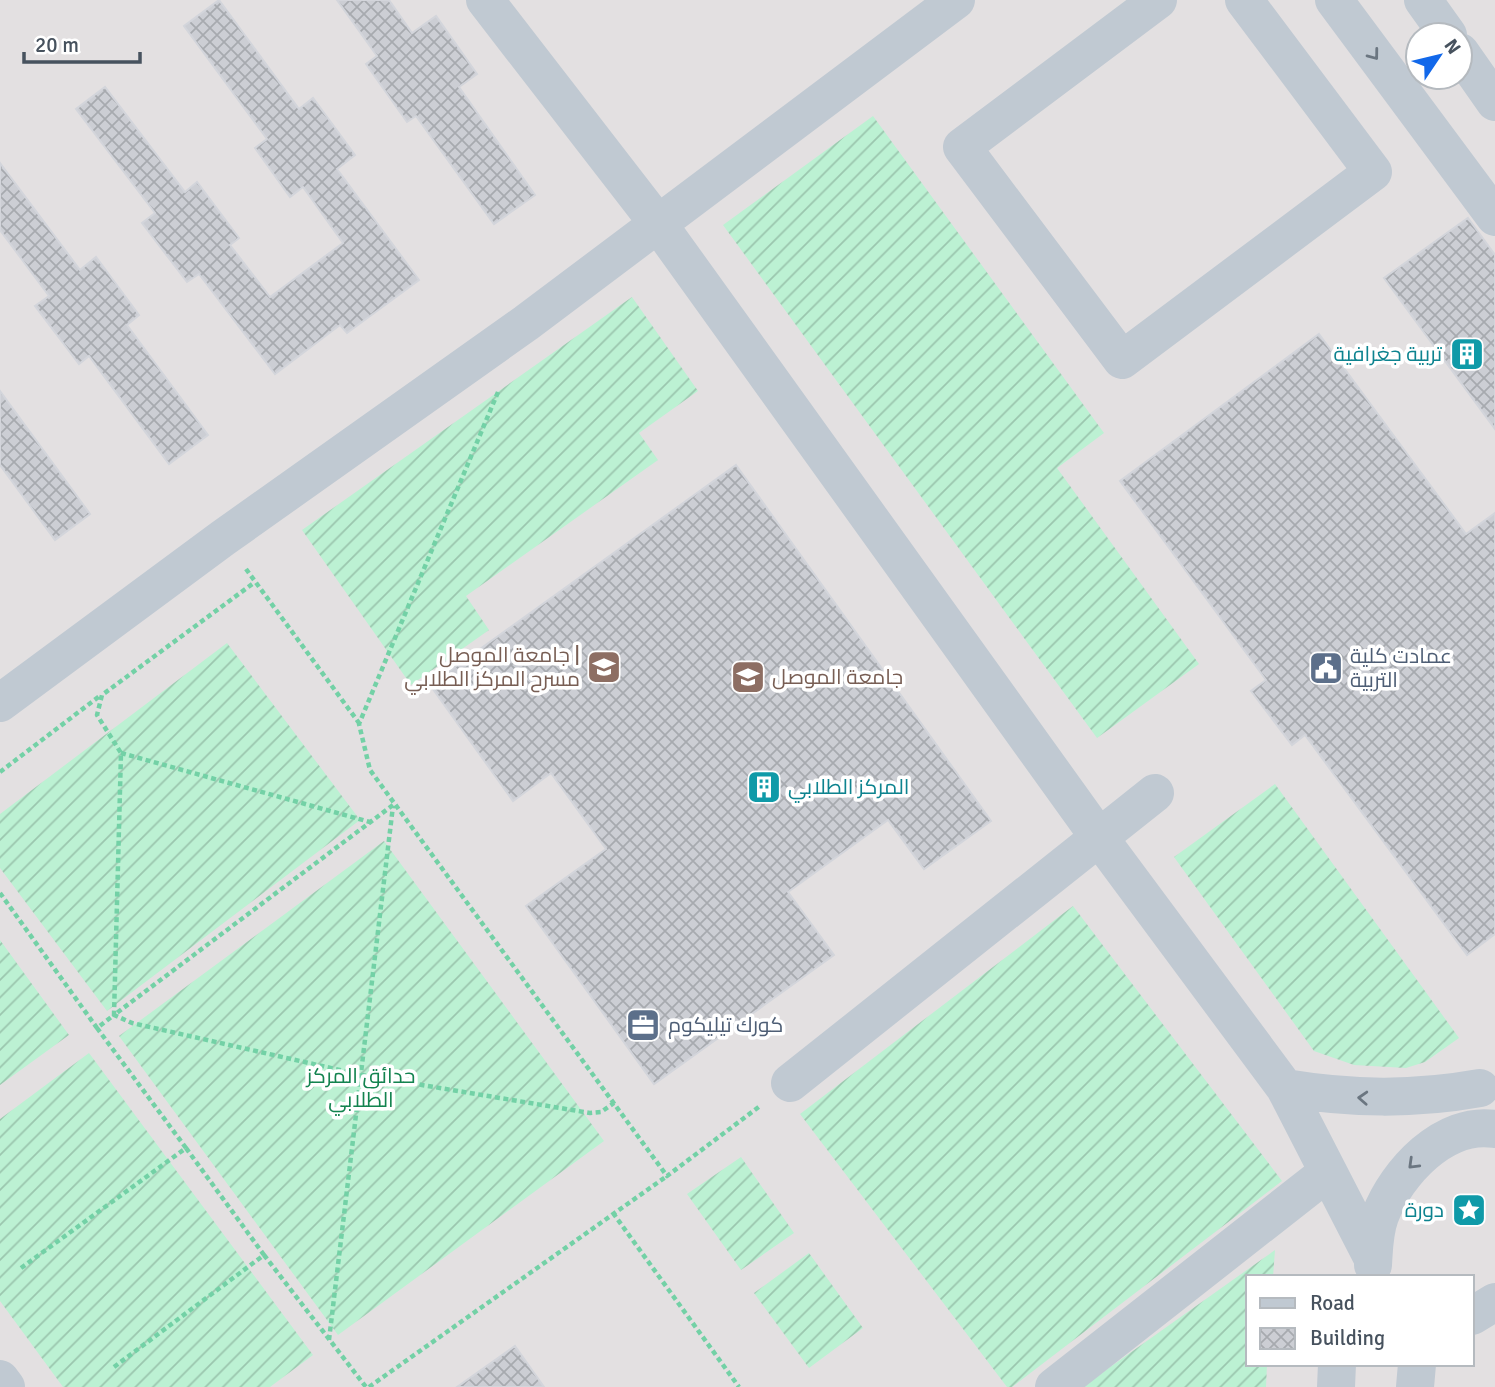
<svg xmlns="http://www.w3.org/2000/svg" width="1495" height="1387" font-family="Signika,Cairo,sans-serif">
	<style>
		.education { fill: #e3e0e1; fill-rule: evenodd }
		.garden { fill: url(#garden-furrows) }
		.building { fill: url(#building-cross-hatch); stroke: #d3d5db; stroke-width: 2 }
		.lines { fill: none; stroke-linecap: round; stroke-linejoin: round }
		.path { stroke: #73d1a6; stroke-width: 4.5; stroke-dasharray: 5 3.5; stroke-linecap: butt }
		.minor { stroke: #c0c9d2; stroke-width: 38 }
		.oneway { stroke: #6b7681 }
		.labels { text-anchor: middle; stroke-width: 7; stroke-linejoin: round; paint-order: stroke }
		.culture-label { font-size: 21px; fill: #0d838f; stroke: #fff; text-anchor: end }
		.education-label { font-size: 21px; fill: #785e54; stroke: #fff; text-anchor: end }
		.service-label { font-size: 21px; fill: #4e5e75; stroke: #fff; text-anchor: start }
		.park-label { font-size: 21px; fill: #13834f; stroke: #fff }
	</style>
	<defs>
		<pattern id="garden-furrows" width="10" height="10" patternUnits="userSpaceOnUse" patternTransform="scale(1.75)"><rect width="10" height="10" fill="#bcf1d3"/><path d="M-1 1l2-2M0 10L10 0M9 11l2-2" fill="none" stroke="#9bc6ae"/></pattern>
		<pattern id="building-cross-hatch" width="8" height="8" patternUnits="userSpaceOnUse" patternTransform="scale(1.75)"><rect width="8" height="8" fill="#ccced4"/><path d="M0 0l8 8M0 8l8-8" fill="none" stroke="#a7aaaf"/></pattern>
	</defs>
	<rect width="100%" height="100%" fill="#f2efef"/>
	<path class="education" d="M 0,0 L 1495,0 L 1495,1387 L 0,1387 ZM 1418,35 L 1460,35 L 1460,77 L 1418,77 ZM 1248,1277 L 1472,1277 L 1472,1364 L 1248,1364 Z"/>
	<path class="garden" d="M 873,116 L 1104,433 L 1057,468 L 1199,664 L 1097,738 L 723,225 Z
		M 632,297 L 698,391 L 639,433 L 658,460 L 466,596 L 489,630 L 411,685 L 302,530 Z
		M 227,643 L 360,820 L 107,1011 L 0,868 L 0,814 Z
		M 1275,784 L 1459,1038 L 1425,1062 L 1406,1068 L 1354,1065 L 1314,1051 L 1174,857 Z
		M 384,841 L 604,1141 L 338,1335 L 119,1036 Z
		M 1073,906 L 1282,1181 L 1012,1387 L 1007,1387 L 800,1114 Z
		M 0,940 L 69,1035 L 0,1085 Z
		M 89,1053 L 313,1355 L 270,1387 L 63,1387 L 0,1301 L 0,1119 Z
		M 741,1157 L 794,1233 L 741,1270 L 687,1194 Z
		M 1275,1250 L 1273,1277 L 1248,1277 L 1248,1364 L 1267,1364 L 1266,1387 L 1082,1387 Z
		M 809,1253 L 863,1328 L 809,1368 L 754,1293 Z"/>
	<path class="building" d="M 219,0 L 299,109 L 313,98 L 355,155 L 337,169 L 419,280 L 347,333 L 340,325 L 275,374 L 199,274 L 187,282 L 142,223 L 155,213 L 76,109 L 105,87 L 185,192 L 197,182 L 239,238 L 230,245 L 270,297 L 343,243 L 303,187 L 290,197 L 255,148 L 267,139 L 184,26 Z
		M 337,0 L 389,0 L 412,33 L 436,16 L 477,74 L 459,87 L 535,195 L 494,224 L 416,116 L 407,122 L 366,64 L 377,56 Z
		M 0,163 L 80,270 L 96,257 L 139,315 L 127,325 L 208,435 L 169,464 L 89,356 L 79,364 L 35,306 L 49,296 L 0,230 Z
		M 1468,218 L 1495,255 L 1495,429 L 1384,278 Z
		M 1319,334 L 1466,534 L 1495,513 L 1495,934 L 1467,955 L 1305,735 L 1292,745 L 1251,691 L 1266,680 L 1120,481 Z
		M 0,391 L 90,514 L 55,540 L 0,465 Z
		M 736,465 L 991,821 L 924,869 L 888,820 L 788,892 L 834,955 L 654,1084 L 526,906 L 606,849 L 551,773 L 513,801 L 430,685 Z
		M 515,1346 L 544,1387 L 457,1387 Z"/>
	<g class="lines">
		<path class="path" d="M 498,392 L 359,724 L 370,770 L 667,1176 L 760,1106
			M 246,569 L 359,723
			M 121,753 L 370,822
			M 0,772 L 101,695
			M 393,805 L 114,1015 L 132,1023 L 362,1075 L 590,1113 L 601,1112 L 614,1103
			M 0,893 L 97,1028 L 114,1015 L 121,753 L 97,715 L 102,695 L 255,582
			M 613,1213 L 739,1387
			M 264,1255 L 366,1387
			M 21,1268 L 186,1148 L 97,1028
			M 329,1340 L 393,806
			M 114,1367 L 264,1255 L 186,1148
			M 369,1387 L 667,1176"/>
		<path class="minor" d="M 485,0 L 659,225 L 1098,836 L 1285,1088 L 1373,1259
			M 1158,0 L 962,147 L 1122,360 L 1373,172 L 1244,0
			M 1334,0 L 1495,217
			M 1423,0 L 1448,35
			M 1460,52 L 1495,102
			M 0,703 L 223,538 L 526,323 L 956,0
			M 790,1083 L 1155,793
			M 1285,1088 C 1352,1099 1413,1100 1480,1088
			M 1373,1265 C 1374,1248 1374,1232 1380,1216 C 1397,1172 1444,1121 1495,1129
			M 1472,1316 L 1495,1302
			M 0,1379 L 6,1387
			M 1054,1387 L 1328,1172
			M 1336,1387 L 1337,1364
			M 1415,1387 L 1417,1364"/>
	</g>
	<defs><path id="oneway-chevron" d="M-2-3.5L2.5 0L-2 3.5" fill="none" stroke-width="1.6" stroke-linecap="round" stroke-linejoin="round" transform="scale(1.75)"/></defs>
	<g class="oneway">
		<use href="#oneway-chevron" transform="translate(1374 55) rotate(53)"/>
		<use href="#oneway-chevron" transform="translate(1363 1098) rotate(-177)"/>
		<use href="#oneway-chevron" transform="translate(1413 1164) rotate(136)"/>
	</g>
	<defs>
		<g id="building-square" transform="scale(1.75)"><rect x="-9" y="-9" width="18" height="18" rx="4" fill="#0f9aa8" stroke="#fff"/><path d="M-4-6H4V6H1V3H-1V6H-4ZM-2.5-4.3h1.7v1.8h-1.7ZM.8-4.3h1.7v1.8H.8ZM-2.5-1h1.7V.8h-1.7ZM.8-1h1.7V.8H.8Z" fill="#fff"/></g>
		<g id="university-square" transform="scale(1.75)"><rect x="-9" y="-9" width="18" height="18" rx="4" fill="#8d6e63" stroke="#fff"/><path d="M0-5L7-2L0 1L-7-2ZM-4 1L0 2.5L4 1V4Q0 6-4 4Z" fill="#fff"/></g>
		<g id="civic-square" transform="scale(1.75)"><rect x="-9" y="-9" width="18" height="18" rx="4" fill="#5c6f8a" stroke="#fff"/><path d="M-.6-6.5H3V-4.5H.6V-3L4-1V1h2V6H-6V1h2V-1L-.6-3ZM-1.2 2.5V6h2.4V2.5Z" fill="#fff"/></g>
		<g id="office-square" transform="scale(1.75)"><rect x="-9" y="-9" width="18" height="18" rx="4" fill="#5c6f8a" stroke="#fff"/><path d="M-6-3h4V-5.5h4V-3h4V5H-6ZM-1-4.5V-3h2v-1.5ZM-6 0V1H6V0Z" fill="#fff"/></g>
		<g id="sight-square" transform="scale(1.75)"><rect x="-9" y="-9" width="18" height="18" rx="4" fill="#0f9aa8" stroke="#fff"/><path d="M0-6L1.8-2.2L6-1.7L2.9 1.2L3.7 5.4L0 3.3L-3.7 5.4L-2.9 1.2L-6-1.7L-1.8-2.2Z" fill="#fff"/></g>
	</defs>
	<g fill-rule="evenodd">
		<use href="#building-square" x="1467" y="354"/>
		<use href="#university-square" x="604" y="667"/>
		<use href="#civic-square" x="1326" y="668"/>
		<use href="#university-square" x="748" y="677"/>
		<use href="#building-square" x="764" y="787"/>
		<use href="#office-square" x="643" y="1025"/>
		<use href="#sight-square" x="1469" y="1210"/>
	</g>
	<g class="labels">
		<g class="culture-label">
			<text x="1442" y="361">تربية جغرافية</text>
			<text x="788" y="794" text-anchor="start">المركز الطلابي</text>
			<text x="1444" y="1217">دورة</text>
		</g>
		<g class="education-label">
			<text x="580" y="662">جامعة الموصل |<tspan x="580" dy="24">مسرح المركز الطلابي</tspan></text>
			<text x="772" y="684" text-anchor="start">جامعة الموصل</text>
		</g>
		<g class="service-label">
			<text x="1350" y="663">عمادت كلية<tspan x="1350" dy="24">التربية</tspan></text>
			<text x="668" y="1032">كورك تيليكوم</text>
		</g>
		<g class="park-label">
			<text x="361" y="1083">حدائق المركز<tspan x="361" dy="24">الطلابي</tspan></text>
		</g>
	</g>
	<rect x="1246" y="1275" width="228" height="91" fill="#ffffff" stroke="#b5babf" stroke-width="2"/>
	<rect x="1260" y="1298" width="35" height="10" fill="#c0c9d2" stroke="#b5babf" stroke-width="2"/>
	<text x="1310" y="1310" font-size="21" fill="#47525e">Road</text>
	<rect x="1260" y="1328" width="35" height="21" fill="url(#building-cross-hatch)" stroke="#b5babf" stroke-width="2"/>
	<text x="1310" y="1345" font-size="21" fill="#47525e">Building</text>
	<g transform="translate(1439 56) rotate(55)"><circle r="33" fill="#ffffff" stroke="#b5babf" stroke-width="2"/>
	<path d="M0-5L12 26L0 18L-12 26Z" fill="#1268ea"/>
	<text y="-10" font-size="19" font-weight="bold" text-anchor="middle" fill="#47525e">N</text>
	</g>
	<path d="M24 52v10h116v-10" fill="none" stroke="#47525e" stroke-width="3.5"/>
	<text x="35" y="52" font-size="21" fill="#47525e" stroke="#ffffff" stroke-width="5" paint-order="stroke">20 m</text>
</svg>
